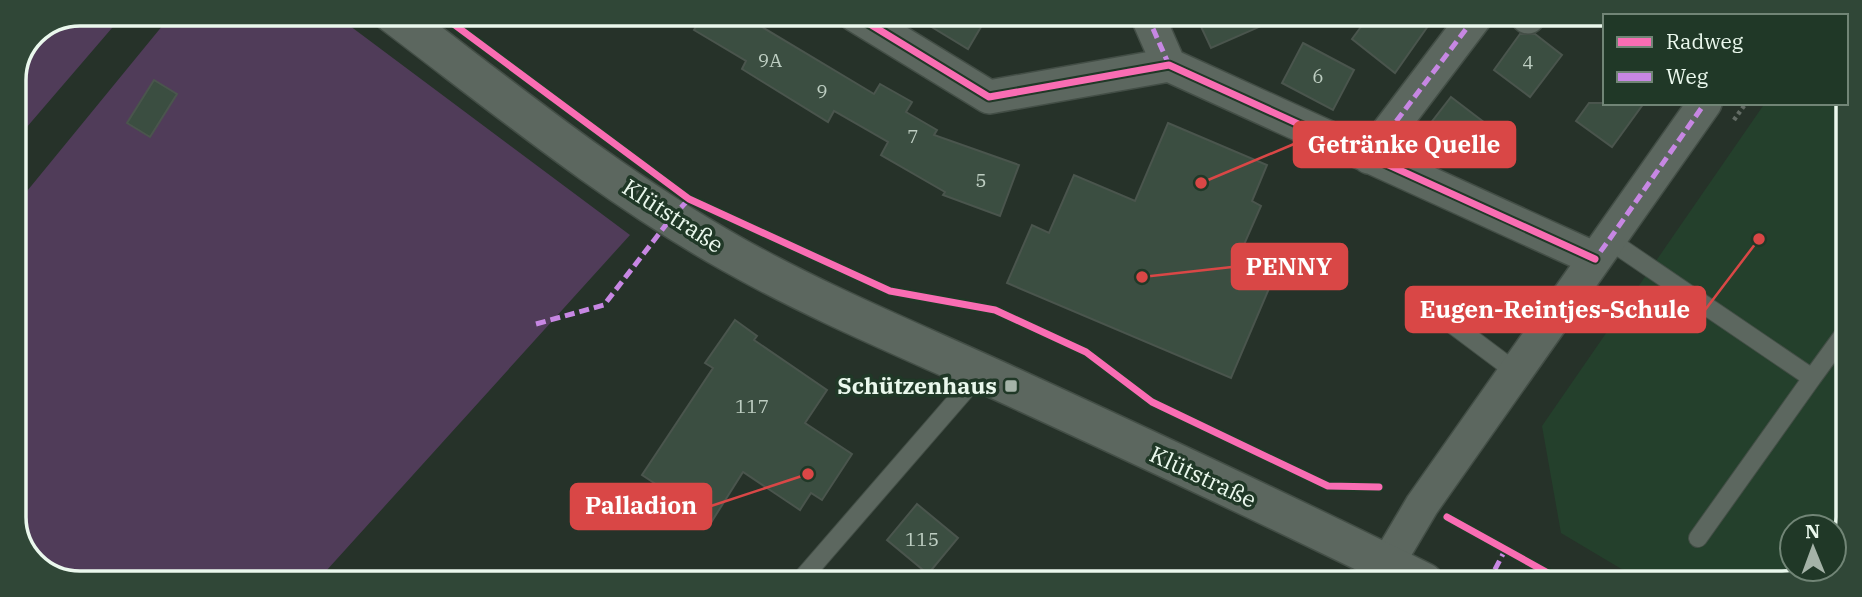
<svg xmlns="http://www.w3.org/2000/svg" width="1862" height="597" font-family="'IBM Plex Serif',serif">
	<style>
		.built { fill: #24402c }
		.green { fill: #503c59 }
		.building { fill: #3b4e41; stroke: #4a554d; stroke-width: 2 }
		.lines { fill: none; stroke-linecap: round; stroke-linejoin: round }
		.service-casing { stroke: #434e46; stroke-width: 20 }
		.minor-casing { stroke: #434e46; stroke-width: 36 }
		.secondary-casing { stroke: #434e46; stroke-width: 41 }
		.path { stroke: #626b64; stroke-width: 4.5; stroke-dasharray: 3.5 3.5; stroke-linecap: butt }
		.service { stroke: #5c675f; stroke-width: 18 }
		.minor { stroke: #5c675f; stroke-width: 33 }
		.secondary { stroke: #5c675f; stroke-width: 38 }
		.quiet { stroke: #c787e3; stroke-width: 5; stroke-dasharray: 10 5; stroke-linecap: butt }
		.cycleway-casing { stroke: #203827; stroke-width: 11 }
		.cycleway { stroke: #f96db3; stroke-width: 7 }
		.poi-dot { fill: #a5b3a8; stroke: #203827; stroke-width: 2.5 }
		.labels { text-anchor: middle; stroke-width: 7; stroke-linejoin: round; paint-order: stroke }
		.number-label { font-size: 19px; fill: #becec2 }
		.street-label { font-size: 23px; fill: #eaf8ed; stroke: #203827 }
		.poi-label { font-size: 23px; font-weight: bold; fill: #eaf8ed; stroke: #203827; text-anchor: end }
		.rim { fill: none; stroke: #eaf8ed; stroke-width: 3.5 }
		.leader { fill: none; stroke: #d94746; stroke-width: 2.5 }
		.callout-dot { fill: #d94746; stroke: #203827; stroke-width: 2.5 }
		.callout { fill: #d94746; stroke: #d94746; stroke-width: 2.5 }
		.callout-label { font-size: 24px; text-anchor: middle; font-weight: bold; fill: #fff }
	</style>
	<rect width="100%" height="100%" fill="#263229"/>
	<path class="built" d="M 1846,72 L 1848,76 L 1846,534 L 1834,551 L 1834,527 L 1792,527 L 1792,569 L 1822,569 L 1782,583 L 1645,583 L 1561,533 L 1542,426 L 1765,103 L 1846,103 Z"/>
	<path class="green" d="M 81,14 L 124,14 L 14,142 L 14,80 L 34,33 Z
		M 172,14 L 334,14 L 630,235 L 317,581 L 63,581 L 28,557 L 14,521 L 14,207 Z"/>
	<path class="building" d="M 703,15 L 742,15 L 874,94 L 880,84 L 912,102 L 906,112 L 937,130 L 934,135 L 1019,165 L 1000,216 L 943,195 L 945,192 L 881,155 L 888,142 L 834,111 L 828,122 L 742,69 L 746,61 L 694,30 Z
		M 912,15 L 988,15 L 968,49 Z
		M 1196,16 L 1284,16 L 1211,48 Z
		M 1369,16 L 1435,16 L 1395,73 L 1352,39 Z
		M 1520,34 L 1535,34 L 1562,55 L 1530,97 L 1494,70 Z
		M 1303,43 L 1354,70 L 1333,110 L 1282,83 Z
		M 154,80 L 177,94 L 150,137 L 127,123 Z
		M 1451,97 L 1485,123 L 1458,160 L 1423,133 Z
		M 1589,103 L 1644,103 L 1612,147 L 1576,121 Z
		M 1168,123 L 1267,165 L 1252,201 L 1261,206 L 1239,256 L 1276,272 L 1231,378 L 1007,283 L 1032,225 L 1049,233 L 1074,175 L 1135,201 Z
		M 735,320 L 757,336 L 754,340 L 827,390 L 805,423 L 852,454 L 822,500 L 811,493 L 800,510 L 743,472 L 712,521 L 642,475 L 713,368 L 705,363 Z
		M 917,504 L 958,538 L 928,574 L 887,540 Z"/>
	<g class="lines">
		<g class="service-casing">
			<path id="service" d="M 1609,240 L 1812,378 L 1698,538
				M 1452,324 L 1516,372
				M 1812,378 L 1847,330
				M 799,582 L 981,372"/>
		</g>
		<g class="minor-casing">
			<path id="minor" d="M 855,15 L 989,97 L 1169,65 L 1595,259
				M 1147,15 L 1169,65
				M 1527,16 L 1528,17
				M 1369,157 L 1476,16
				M 1387,564 L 1422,505 L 1705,103"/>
		</g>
		<g class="secondary-casing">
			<path id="secondary" d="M 393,14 C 503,97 611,186 732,254 C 817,302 907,339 995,379 C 1139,445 1283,512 1424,582"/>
		</g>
		<path class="path" d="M 1734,120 L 1746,103"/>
		<use href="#service" class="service"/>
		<use href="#minor" class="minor"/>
		<use href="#secondary" class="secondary"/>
		<path class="quiet" d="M 1147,15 L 1169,65
			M 1527,16 L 1528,17
			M 1369,157 L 1476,16
			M 1590,256 L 1595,259 L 1609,240 L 1705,103
			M 536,324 L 604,305 L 672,217 L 689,199
			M 1488,583 L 1505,550"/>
		<g class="cycleway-casing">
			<path id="cycleway" d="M 440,14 L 689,199 L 890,291 L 995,310 L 1086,352 L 1152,402 L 1328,486 L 1379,487
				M 855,15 L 989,97 L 1169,65 L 1595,259
				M 1447,517 L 1566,583"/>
		</g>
		<use href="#cycleway" class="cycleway"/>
	</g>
	<rect class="poi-dot" x="1004" y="379" width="14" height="14" rx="3.5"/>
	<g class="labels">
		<g class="number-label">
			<text x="770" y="67">9A</text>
			<text x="1528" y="69">4</text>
			<text x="1318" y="83">6</text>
			<text x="822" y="98">9</text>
			<text x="913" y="143">7</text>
			<text x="981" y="187">5</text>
			<text x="752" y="413">117</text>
			<text x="922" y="546">115</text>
		</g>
		<g class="street-label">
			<text transform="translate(673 216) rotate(33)" y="8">Klütstraße</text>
			<text transform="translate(1203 477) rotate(25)" y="8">Klütstraße</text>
		</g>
		<g class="poi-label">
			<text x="997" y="394">Schützenhaus</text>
		</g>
	</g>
	<path d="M0 0H1862V597H0ZM80 26H1782A54 54 0 0 1 1836 80V517A54 54 0 0 1 1782 571H80A54 54 0 0 1 26 517V80A54 54 0 0 1 80 26Z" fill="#304737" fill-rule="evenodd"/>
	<path class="rim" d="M80 26H1782A54 54 0 0 1 1836 80V517A54 54 0 0 1 1782 571H80A54 54 0 0 1 26 517V80A54 54 0 0 1 80 26Z"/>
	<path class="leader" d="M1201 183L1294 144M1142 277L1232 267M1759 239L1705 310M808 474L711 506"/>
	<g class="callout-dot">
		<circle cx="1201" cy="183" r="7"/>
		<circle cx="1142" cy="277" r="7"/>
		<circle cx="1759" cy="239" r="7"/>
		<circle cx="808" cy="474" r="7"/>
	</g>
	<g class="callout">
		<rect x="1294" y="122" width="221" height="45" rx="7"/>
		<rect x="1232" y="244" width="115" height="45" rx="7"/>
		<rect x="1406" y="287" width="299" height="45" rx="7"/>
		<rect x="571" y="484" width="140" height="45" rx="7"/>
	</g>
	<g class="callout-label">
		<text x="1404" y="153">Getränke Quelle</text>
		<text x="1289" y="275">PENNY</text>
		<text x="1555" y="318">Eugen-Reintjes-Schule</text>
		<text x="641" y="514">Palladion</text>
	</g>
	<rect x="1603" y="14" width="245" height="91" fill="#203827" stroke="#718576" stroke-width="2"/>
	<rect x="1617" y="37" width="35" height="10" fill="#f96db3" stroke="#718576" stroke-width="2"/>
	<text x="1666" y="49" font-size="21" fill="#eaf8ed">Radweg</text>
	<rect x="1617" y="72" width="35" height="10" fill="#c787e3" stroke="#718576" stroke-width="2"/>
	<text x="1666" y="84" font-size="21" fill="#eaf8ed">Weg</text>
	<g transform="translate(1813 548) rotate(359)"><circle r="33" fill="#203827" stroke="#718576" stroke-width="2"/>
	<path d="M0-5L12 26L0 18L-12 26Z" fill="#a5b3a8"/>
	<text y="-10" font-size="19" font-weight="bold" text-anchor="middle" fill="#eaf8ed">N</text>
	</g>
</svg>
